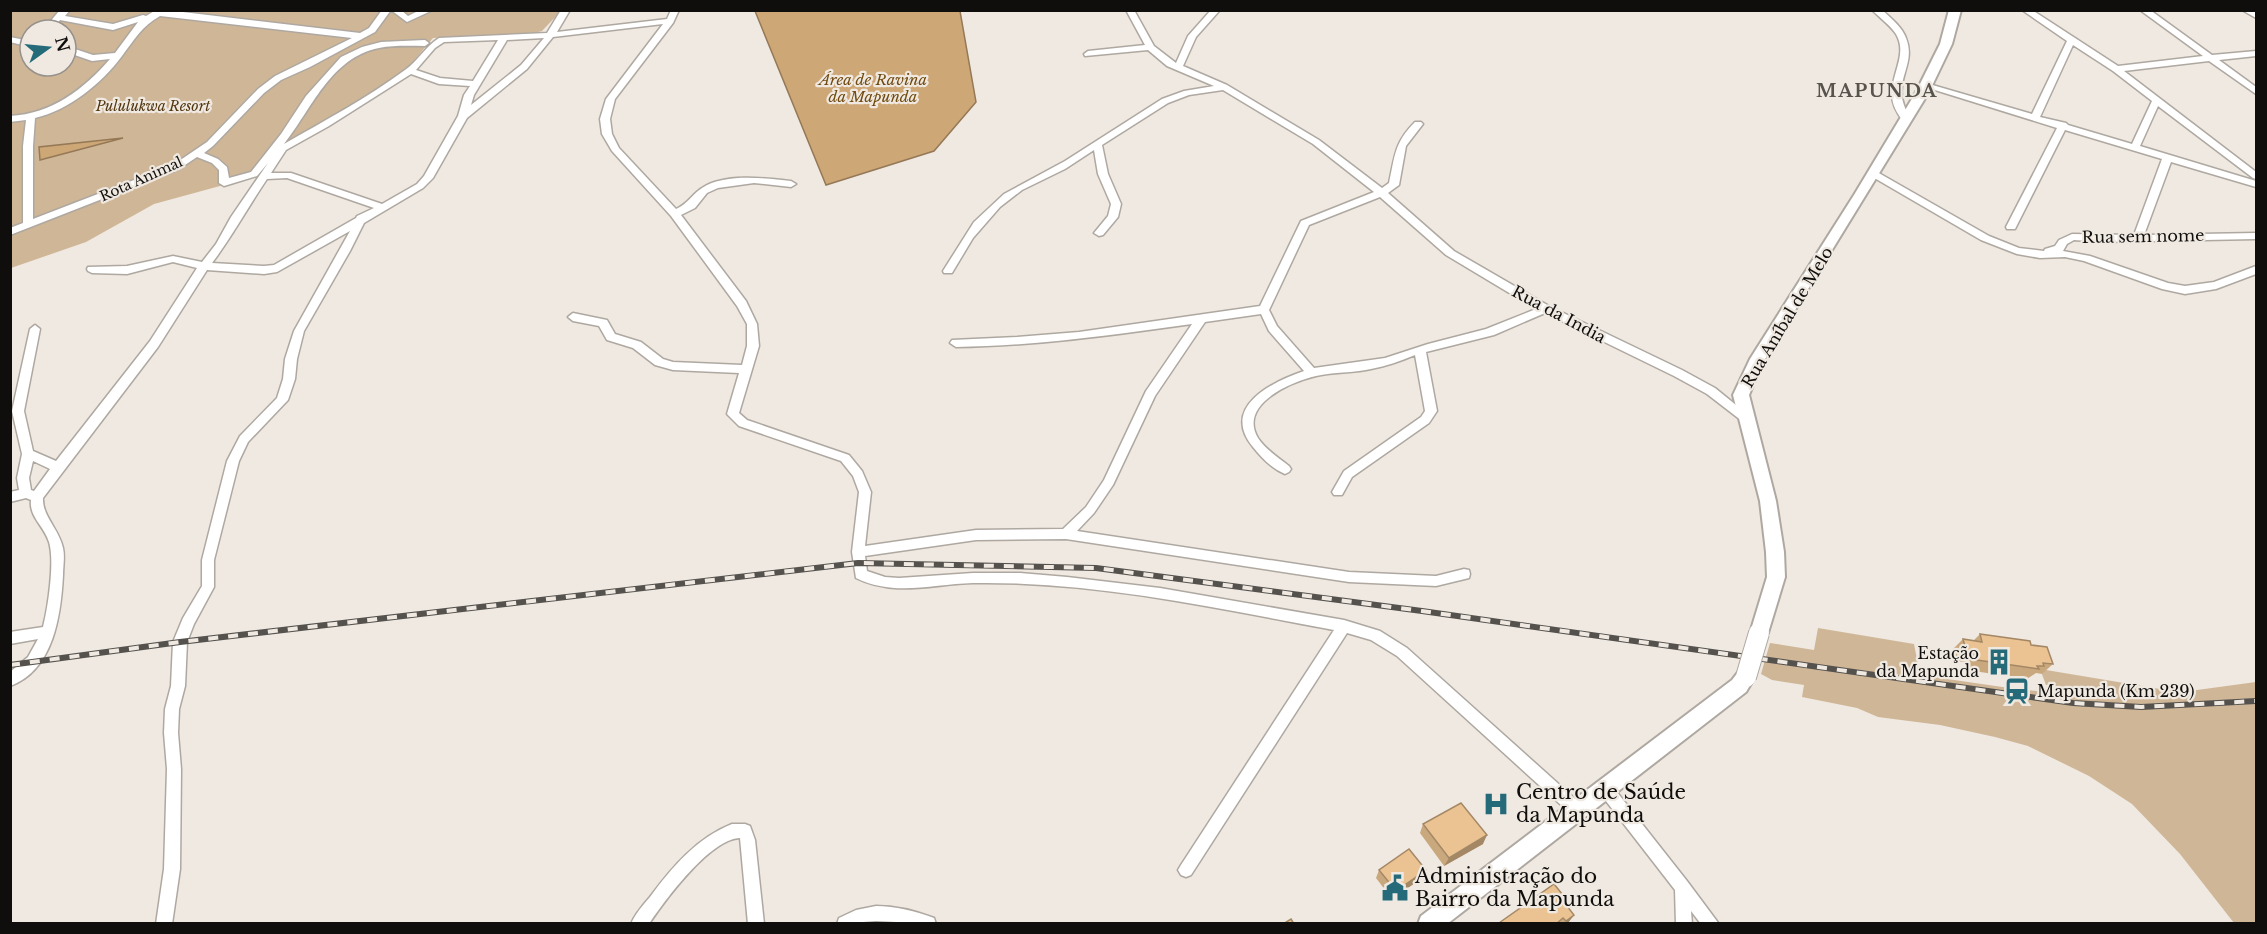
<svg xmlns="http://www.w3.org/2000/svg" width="2267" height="934" font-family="'Libre Baskerville',serif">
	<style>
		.green { fill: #cfb697; fill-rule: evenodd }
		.water { fill: #cea777; stroke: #957957; stroke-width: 1.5 }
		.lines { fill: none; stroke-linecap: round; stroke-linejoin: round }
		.street-casing { stroke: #aea8a1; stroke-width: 3 }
		.secondary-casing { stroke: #aea8a1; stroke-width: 4 }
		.street { fill: #fff; fill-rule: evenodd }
		.secondary { fill: #fff; fill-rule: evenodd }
		.rail-casing { stroke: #55524e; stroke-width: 6 }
		.rail { stroke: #efe9e1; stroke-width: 4; stroke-dasharray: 10; stroke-linecap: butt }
		.secondary-bridge-casing { stroke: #aea8a1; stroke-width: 22; stroke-linecap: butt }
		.secondary-bridge { stroke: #fff; stroke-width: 20 }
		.wall { fill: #caa87e }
		.shaded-wall { fill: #a48866 }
		.building { fill: #ebc392; stroke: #a48866; stroke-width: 1.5 }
		.labels { text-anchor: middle; stroke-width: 4.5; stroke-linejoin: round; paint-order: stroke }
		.far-park-label { font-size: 14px; font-style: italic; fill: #533711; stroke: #efe9e1 }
		.far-street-label { font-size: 14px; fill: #100e0c; stroke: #efe9e1 }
		.far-water-label { font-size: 15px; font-style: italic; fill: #704a10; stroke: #efe9e1 }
		.street-label { font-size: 16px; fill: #100e0c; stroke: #efe9e1 }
		.poi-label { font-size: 16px; fill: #100e0c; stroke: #efe9e1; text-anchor: end }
		.far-district-label { font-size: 18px; font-weight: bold; letter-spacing: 1.5px; fill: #58534d; stroke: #efe9e1 }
		.near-poi-label { font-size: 20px; fill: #100e0c; stroke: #efe9e1; text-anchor: start }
	</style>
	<rect width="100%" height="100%" fill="#efe9e1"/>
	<path class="green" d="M 10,11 L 561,11 L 542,31 L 529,34 L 433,38 L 406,70 L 384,85 L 314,128 L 277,146 L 253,177 L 154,204 L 86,242 L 11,268 ZM 30,30 L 66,30 L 66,66 L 30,66 Z
		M 1818,628 L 1914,644 L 1920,675 L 2016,689 L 2097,697 L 2093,690 L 2046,685 L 2040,669 L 2166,690 L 2197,690 L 2256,682 L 2256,923 L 2234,923 L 2180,854 L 2132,804 L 2089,776 L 2028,746 L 1995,737 L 1940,725 L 1878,717 L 1857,708 L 1802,697 L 1804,685 L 1772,680 L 1761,674 L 1770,643 L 1814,650 Z"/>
	<path class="water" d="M 755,11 L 960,11 L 976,102 L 934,151 L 826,185 Z
		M 123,138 L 40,160 L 39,147 Z"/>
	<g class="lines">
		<g class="street-casing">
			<path id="street" d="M 60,10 L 70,10 L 65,16 L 113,24 L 143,15 L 146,16 L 156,10 L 166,10 L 360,33 L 369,28 L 382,10 L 391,10 L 375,32 L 310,67 L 281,80 L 264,93 L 213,146 L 204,153 L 218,159 L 227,167 L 229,178 L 251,172 L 281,134 L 306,96 L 341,57 L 362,47 L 381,42 L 425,40 L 429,43 L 425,46 C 410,46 394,45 379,48 C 330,58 312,109 284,144 C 324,121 367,98 405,70 C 418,61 425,47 439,38 L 547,33 L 561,10 L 570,10 L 557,32 L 667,19 L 671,10 L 679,10 L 673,23 L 615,99 L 610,119 L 612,134 L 619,148 L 676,209 C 689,203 691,195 702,188 C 724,173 765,178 791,181 L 796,184 L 791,187 L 754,183 L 718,188 L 707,193 L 695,208 L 681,215 L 746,301 L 757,324 L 759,346 L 739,413 L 747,420 L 849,455 L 862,471 L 871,492 L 865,546 L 976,530 L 1063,529 L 1086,507 L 1104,480 L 1146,391 L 1192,324 C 1113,335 1035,346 956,347 L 950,343 L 952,340 L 1017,337 L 1079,332 L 1260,306 L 1301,221 L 1374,192 L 1313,144 L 1223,90 L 1189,95 L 1168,103 L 1102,145 L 1108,174 L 1121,204 L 1118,217 L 1103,235 L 1099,236 L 1094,233 L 1108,216 L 1111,204 L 1098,174 L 1094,150 L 1065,169 L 1022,190 L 1000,207 L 973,238 L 952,273 L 944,273 L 943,271 L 974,222 L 1004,194 L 1065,161 L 1162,99 L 1184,91 L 1214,86 L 1167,66 L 1148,50 L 1085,56 L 1084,54 L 1088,51 L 1145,45 L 1126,10 L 1134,10 L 1154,46 L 1176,63 L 1188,36 L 1211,10 L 1220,10 L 1196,37 L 1183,66 L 1227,85 L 1319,140 L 1382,188 L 1389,183 C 1395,156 1394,143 1415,122 L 1421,122 L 1423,124 L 1406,146 L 1399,185 L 1388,193 L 1454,251 L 1549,306 L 1682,370 L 1715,388 L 1752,418 L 1746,422 L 1742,421 L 1707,394 L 1674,376 L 1545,313 L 1494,335 L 1426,352 L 1437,411 L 1429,423 L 1352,477 L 1342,495 L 1334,495 L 1332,492 L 1344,471 L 1421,417 L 1425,411 L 1415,355 C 1401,361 1386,366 1371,369 C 1353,373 1334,372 1316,376 C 1291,382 1238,404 1258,438 C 1266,450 1278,457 1289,466 L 1291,469 L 1289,472 L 1285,474 C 1272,469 1261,457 1253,447 C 1220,407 1272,382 1304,371 L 1269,331 L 1261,314 L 1205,322 L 1155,396 L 1113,485 L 1094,513 L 1077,531 L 1349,572 L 1436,576 L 1464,569 L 1469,570 L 1470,574 L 1469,578 L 1436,586 L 1349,582 L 1066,539 L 976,540 L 865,556 L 867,571 L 885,577 L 899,578 L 973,573 L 1020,573 L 1067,577 L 1160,588 L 1344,620 L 1380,631 L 1407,648 L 1582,805 L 1584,810 L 1582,815 L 1577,817 L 1572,815 L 1397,656 L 1371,640 L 1347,633 L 1191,875 L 1186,877 L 1181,875 L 1178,870 L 1181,865 L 1334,630 C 1215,608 1094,581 973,583 C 933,584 894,597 856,578 L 852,552 L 859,492 L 853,476 L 841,461 L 739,426 L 727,414 L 739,373 L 673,370 L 655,365 L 633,348 L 607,340 L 599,326 L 573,321 L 568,317 L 573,313 L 607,320 L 615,334 L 641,342 L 663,359 L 673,362 L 742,365 L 747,346 L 747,324 L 737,306 L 671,216 L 612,151 L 602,134 L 600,119 L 606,99 L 663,24 L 553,37 L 527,69 L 467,118 L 433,178 L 423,188 L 364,223 L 350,251 L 304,331 L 297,359 L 295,379 L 288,400 L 248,442 L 239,461 L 214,560 L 214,587 L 194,624 L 187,642 L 185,686 L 179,709 L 178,733 L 181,769 L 180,869 L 172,924 L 156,924 L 164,869 L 167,769 L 164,733 L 165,709 L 171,686 L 173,642 L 183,618 L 202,586 L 202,560 L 227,461 L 240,436 L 277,398 L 283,379 L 285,359 L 294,331 L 350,231 L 277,272 L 264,274 L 207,270 L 158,347 L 43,498 C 42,516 59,529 63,548 C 65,557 63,566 63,575 C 61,614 54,670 10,686 L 10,672 L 28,657 L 38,639 L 10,644 L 10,632 L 43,627 C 48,608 55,561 49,542 C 44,526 29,517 31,500 L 26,498 L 10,502 L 10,492 L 19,490 L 17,478 L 22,454 L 12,411 L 30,329 L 35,325 L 40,329 L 24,411 L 33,451 L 56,461 L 150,341 L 197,268 L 173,262 L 127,274 L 92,273 L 88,271 L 87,269 L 88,267 L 127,266 L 173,256 L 202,262 L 216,244 L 231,217 L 268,163 L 257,176 L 224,186 L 219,183 L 219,170 L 212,163 L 197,157 L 179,169 L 10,235 L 10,228 L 23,223 L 23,146 L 26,120 L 10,122 L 10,116 C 52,114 84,89 110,59 L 92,61 L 66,52 L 66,46 L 93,55 L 115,53 L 138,22 L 113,30 L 60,20 L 52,30 L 43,30 ZM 160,16 L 352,38 L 275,76 L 258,89 L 207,142 L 173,165 L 33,219 L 33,146 L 35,118 C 69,110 101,84 122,56 C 134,40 142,26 160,16 ZM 544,38 L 521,65 L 471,105 L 474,95 L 507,40 ZM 498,40 L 473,81 L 440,78 L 416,70 L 435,48 L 444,42 ZM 411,74 L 439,84 L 470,86 L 464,95 L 458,116 L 424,176 L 417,184 L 382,204 L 291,173 L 271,173 L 286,150 L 329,126 ZM 287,178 L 374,208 L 357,216 L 356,218 L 274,265 L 264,266 L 212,263 C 232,237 248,207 267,179 ZM 1380,197 L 1446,255 L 1536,309 L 1486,329 L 1428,344 L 1385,358 L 1314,368 L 1277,326 L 1269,310 L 1309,225 ZM 33,461 L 50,469 L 34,491 L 31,490 L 29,478 Z
				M 391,10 L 401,10 L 408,16 L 420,10 L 433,10 L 407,22 Z
				M 1872,10 L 1882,10 C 1891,18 1902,27 1906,38 C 1918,68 1887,82 1911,119 L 1909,121 L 1903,121 C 1897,113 1892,105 1892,95 C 1891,74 1908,54 1896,34 C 1890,25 1880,18 1872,10 Z
				M 2022,10 L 2032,10 L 2118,66 L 2203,56 L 2140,10 L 2150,10 L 2212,55 L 2256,51 L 2256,56 L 2219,60 L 2256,87 L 2256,94 L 2209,61 L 2124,71 L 2256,172 L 2256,179 L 2253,178 L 2158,106 L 2140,146 L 2256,181 L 2256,187 L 2171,162 L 2144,235 L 2256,233 L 2256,239 L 2101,242 L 2074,240 L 2067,244 L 2063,251 L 2090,256 L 2168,283 L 2185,286 L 2214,282 L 2256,266 L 2256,274 L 2216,289 L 2185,294 L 2162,289 L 2084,261 L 2065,257 L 2040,258 L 2017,254 L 1981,240 L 1871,176 L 1871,172 L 1877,172 L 1989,236 L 2019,248 L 2044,251 L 2045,249 L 2055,246 L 2059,240 L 2072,234 L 2134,235 L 2162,159 L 2065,130 L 2016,227 L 2015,229 L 2007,229 L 2006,227 L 2057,128 L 1922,86 L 1923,84 L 1929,84 L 2032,114 L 2067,41 ZM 2073,45 L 2113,71 L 2152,101 L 2132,144 L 2068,125 L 2066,123 L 2040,117 Z
				M 2242,10 L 2253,10 L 2256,13 L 2256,18 Z
				M 10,37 L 30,41 L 30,47 L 10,42 Z
				M 1604,780 L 1609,782 L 1687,881 L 1719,924 L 1701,924 L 1691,911 L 1692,924 L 1676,924 L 1675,890 L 1599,792 L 1597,787 L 1599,782 Z
				M 732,824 L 745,824 L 750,826 L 755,840 L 764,924 L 748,924 L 740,838 C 710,839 665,900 649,924 L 631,924 C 635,914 643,905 650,897 C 672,867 697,838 732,824 Z
				M 876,906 C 895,906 916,911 934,918 L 936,924 L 876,921 L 837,924 L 839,918 L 856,910 Z"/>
		</g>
		<g class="secondary-casing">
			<path id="secondary" d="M 1949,10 L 1961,10 L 1952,44 L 1929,92 L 1762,364 L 1749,395 L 1776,501 L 1784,552 L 1785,577 L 1768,633 L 1765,639 L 1759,641 L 1753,639 L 1750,633 L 1767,577 L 1766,552 L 1760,501 L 1733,395 L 1750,359 L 1854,195 L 1916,92 L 1940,44 Z
				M 1746,669 L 1753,671 L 1755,677 L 1746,692 L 1447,924 L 1418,924 L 1421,916 L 1732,680 L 1739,671 Z"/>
		</g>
		<use href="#street" class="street"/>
		<use href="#secondary" class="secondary"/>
		<g class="rail-casing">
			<path id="rail" d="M 10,665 L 180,642 L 858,563 L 1096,568 L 1422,611 L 2073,703 L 2141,707 L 2256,701"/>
		</g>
		<use href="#rail" class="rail"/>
		<g class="secondary-bridge-casing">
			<path id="secondary-bridge" d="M 1746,677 L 1759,633"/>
		</g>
		<use href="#secondary-bridge" class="secondary-bridge"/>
	</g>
	<path class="wall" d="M 1980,634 L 2031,645 L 2053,664 L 2042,674 L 2036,673 L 2027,679 L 1967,670 L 1965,662 L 1956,661 L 1953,649 L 1963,639 L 1973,641 Z
		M 1423,824 L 1483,844 L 1444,866 L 1420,833 Z
		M 1379,870 L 1422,878 L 1392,899 L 1376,878 Z
		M 1563,895 L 1560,898 L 1574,915 L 1567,924 L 1499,924 Z"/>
	<path class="shaded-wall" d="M 1487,835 L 1483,844 L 1444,866 L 1449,858 Z
		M 1426,870 L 1422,878 L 1392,899 L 1396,891 Z
		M 1574,915 L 1568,923 L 1564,924 L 1566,921 Z"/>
	<path class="building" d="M 1980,634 L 2030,641 L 2031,645 L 2047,647 L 2053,664 L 2043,663 L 2044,666 L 2037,666 L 2039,669 L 1977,660 L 1975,652 L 1966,651 L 1963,639 L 1982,642 Z
		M 1461,803 L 1487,835 L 1449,858 L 1423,824 Z
		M 1409,849 L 1426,870 L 1396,891 L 1379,870 Z
		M 1554,884 L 1563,895 L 1560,897 L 1574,915 L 1566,921 L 1563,918 L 1556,924 L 1499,923 Z
		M 1291,919 L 1294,924 L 1283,924 Z"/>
	<defs>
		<g id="building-bare" transform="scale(2.07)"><path d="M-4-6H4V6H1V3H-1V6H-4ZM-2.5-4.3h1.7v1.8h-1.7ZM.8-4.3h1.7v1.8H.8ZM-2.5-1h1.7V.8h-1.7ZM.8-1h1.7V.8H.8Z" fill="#246a79" stroke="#efe9e1" stroke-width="2.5" paint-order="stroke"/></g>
		<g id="station-bare" transform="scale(2.07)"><path d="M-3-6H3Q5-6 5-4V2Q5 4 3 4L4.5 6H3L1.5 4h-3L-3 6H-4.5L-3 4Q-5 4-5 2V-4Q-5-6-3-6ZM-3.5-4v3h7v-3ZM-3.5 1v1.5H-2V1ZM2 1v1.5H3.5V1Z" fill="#246a79" stroke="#efe9e1" stroke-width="2.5" paint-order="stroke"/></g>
		<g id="hospital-bare" transform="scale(2.07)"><path d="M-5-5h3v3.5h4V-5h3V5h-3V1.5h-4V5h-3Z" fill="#246a79" stroke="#efe9e1" stroke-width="2.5" paint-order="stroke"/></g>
		<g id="civic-bare" transform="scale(2.07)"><path d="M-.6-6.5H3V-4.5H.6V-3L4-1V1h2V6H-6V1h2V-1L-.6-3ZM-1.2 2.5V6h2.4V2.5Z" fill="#246a79" stroke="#efe9e1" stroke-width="2.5" paint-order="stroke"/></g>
	</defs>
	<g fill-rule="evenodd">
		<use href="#building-bare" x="1999" y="662"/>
		<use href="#station-bare" x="2017" y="691"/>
		<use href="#hospital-bare" x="1496" y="804"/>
		<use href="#civic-bare" x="1395" y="888"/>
	</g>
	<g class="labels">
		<g class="far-park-label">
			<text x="153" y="111">Pululukwa Resort</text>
		</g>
		<g class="far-street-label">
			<text transform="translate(141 179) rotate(-24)" y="5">Rota Animal</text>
		</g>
		<g class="far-water-label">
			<text x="873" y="85">Área de Ravina<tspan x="873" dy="17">da Mapunda</tspan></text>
		</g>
		<g class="street-label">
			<text transform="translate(2143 236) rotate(-1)" y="6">Rua sem nome</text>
			<text transform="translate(1559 314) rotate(28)" y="6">Rua da India</text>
			<text transform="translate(1787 317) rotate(-59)" y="6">Rua Aníbal de Melo</text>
		</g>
		<g class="poi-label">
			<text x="1979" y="659">Estação<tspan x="1979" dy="18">da Mapunda</tspan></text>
			<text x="2037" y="697" text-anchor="start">Mapunda (Km 239)</text>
		</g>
		<g class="far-district-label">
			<text x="1877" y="97">MAPUNDA</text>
		</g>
		<g class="near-poi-label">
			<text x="1516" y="799">Centro de Saúde<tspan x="1516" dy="23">da Mapunda</tspan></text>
			<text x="1415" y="883">Administração do<tspan x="1415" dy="23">Bairro da Mapunda</tspan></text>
		</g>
	</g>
	<rect width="2267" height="934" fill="none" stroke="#100e0c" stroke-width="24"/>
	<g transform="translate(48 48) rotate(75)"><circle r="28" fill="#efe9e1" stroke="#96918c" stroke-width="1.5"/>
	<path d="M0-4.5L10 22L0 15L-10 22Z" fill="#246a79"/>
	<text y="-9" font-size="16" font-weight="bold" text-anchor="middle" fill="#100e0c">N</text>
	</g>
</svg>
